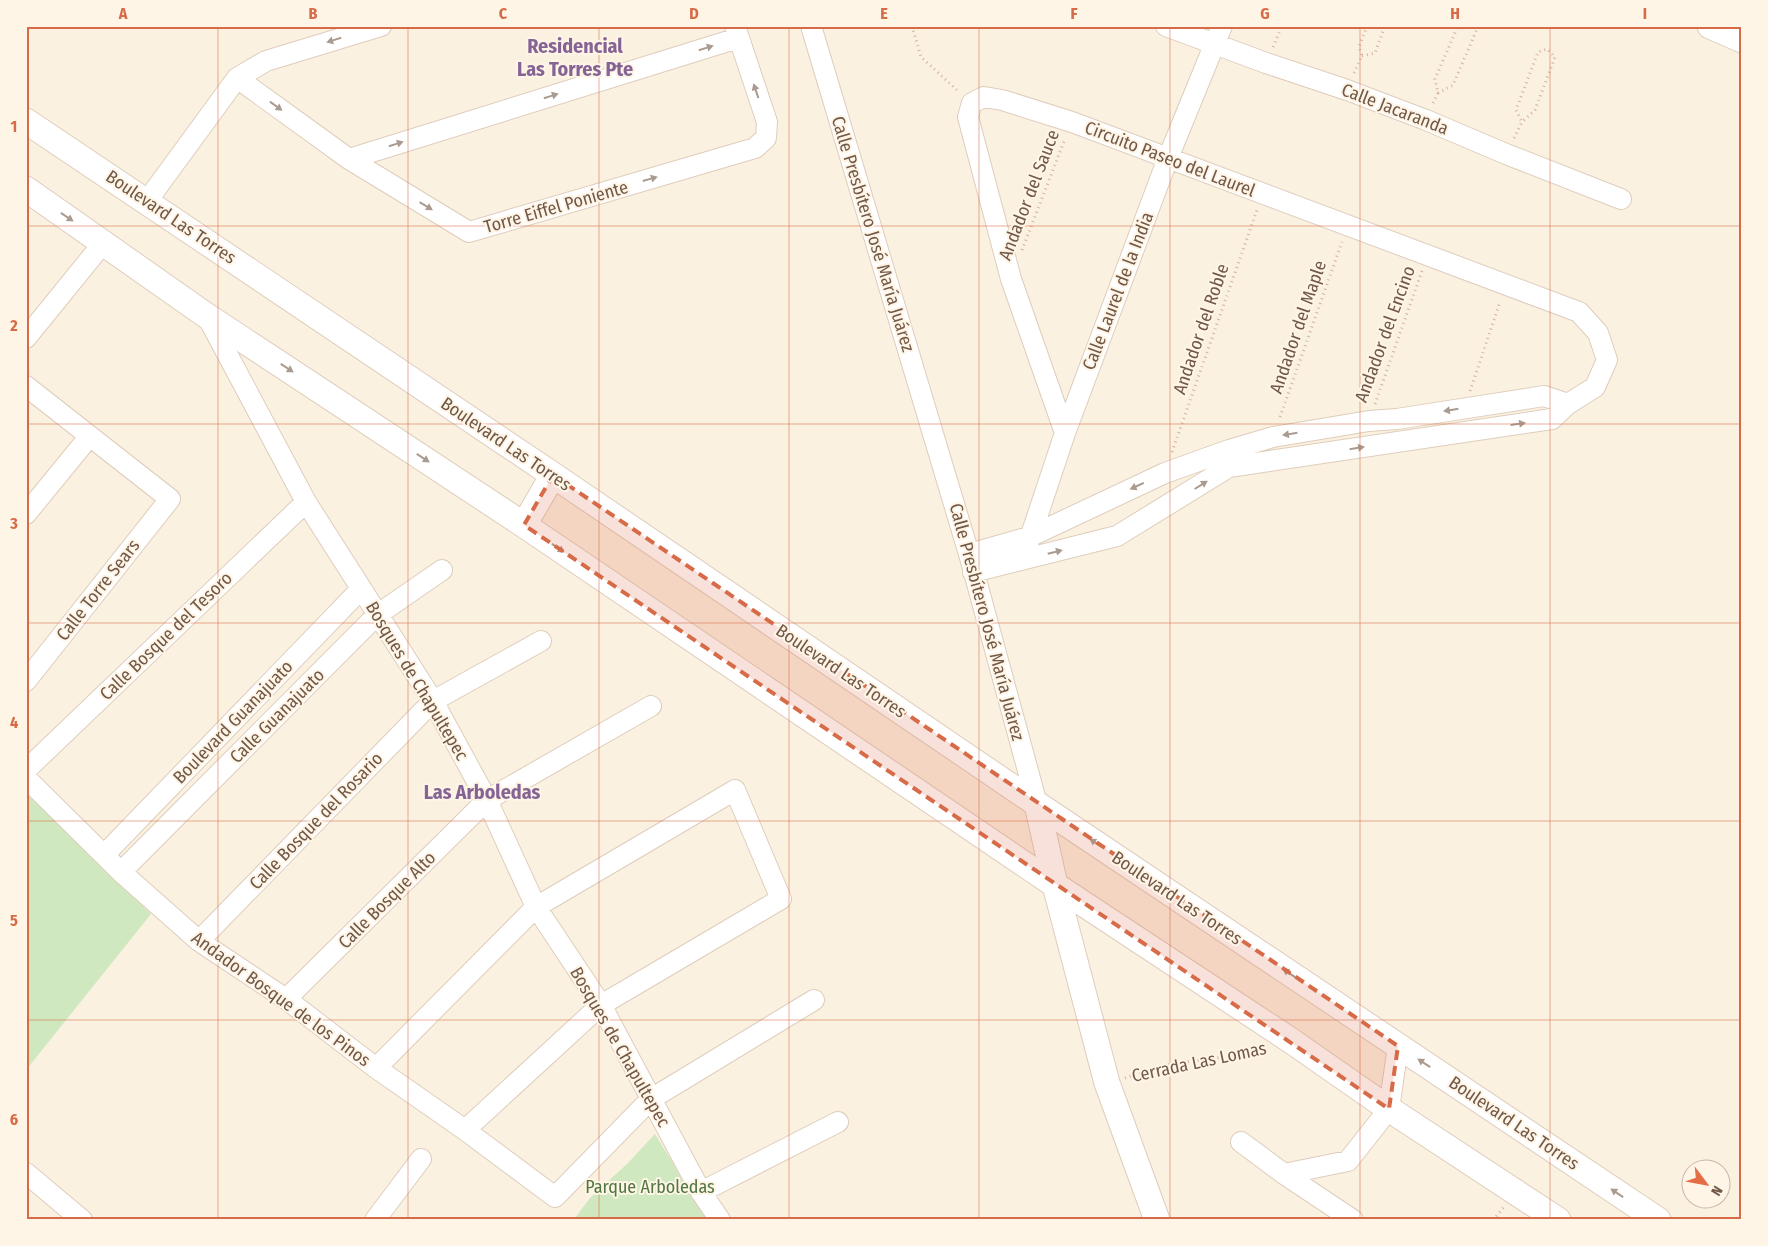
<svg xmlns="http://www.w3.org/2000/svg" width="1768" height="1246" font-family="'Fira Sans Condensed',sans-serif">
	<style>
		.green { fill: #cfe8bf }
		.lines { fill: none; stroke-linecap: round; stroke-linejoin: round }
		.minor-casing { stroke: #dfcdbc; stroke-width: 22 }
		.tertiary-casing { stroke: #dfcdbc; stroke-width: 27 }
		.path { stroke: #d4b39c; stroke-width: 3; stroke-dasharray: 1 4; stroke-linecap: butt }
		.minor { stroke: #fff; stroke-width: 20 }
		.tertiary { stroke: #fff; stroke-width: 25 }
		.oneway { fill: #aa9b91 }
		.marked { fill: #d86b47; fill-opacity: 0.2; stroke: #d86b47; stroke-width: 4; stroke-dasharray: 10 6; stroke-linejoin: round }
		.grid { fill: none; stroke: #d86b47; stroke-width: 1; stroke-opacity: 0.55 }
		.labels { text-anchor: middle; stroke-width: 4; stroke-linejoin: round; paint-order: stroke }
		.street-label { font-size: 18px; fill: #715848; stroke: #fff5e6 }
		.park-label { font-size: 18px; fill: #507741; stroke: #fff5e6 }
		.quarter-label { font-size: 20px; font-weight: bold; fill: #856495; stroke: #fff5e6 }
		.neatline { fill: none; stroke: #d86b47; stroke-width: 2 }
		.grid-label { font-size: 16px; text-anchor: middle; font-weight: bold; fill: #d86b47 }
	</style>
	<rect width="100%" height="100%" fill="#fbf1e0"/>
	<path class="green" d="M 26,793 L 151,914 L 26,1070 Z
		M 655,1134 L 708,1220 L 577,1220 L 575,1218 L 590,1198 L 628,1163 Z"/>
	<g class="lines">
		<g class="minor-casing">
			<path id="minor" d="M 811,26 L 969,554 L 1037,804
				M 1166,26 L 1266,63 L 1347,90 L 1426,120 L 1506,154 L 1621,199
				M 237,78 L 349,159 L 469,232 L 755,148 L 766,138 L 767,122 L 735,26
				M 349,159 L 738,38
				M 147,201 L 237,78 L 266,61 L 381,26
				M 207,316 L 306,502 L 433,701 L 487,800 L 536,907 L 601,1005 L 701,1192 L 720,1220
				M 26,338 L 104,242
				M 26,386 L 170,499 L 26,681
				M 26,514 L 89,437
				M 1028,544 L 1065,433 L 1168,158 L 1222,26
				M 969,554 L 1029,537 L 1165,473 L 1229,450 L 1273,437 L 1369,421 L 1397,419 L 1544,396 L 1568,404
				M 973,572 L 1117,536 L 1229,467 L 1552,419 L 1568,404 L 1595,387 L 1607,360 L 1598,333 L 1579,312 L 1072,122 L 1002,100 L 984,97 L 972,103 L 968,117 L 1011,279 L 1065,433
				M 26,770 L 306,502
				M 26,778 L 121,872 L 199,941 L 286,999 L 376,1068 L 465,1130 L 555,1197 L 651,1099 L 814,1000
				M 104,855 L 361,589
				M 121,872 L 377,615 L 442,570
				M 199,941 L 433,701 L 541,641
				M 286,999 L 487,800 L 651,706
				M 376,1068 L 536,907 L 735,790 L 781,899 L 601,1005 L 465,1130
				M 1241,1142 L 1284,1174 L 1353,1220
				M 26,1173 L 82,1220
				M 1284,1174 L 1348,1161 L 1389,1109 L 1398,1046
				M 701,1192 L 838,1122
				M 375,1220 L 421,1159"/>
		</g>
		<g class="tertiary-casing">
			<path id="tertiary" d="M 1710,26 L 1742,40
				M 26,121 L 553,475 L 1037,804 L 1658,1220
				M 26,189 L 207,316 L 524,525 L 1055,885 L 1290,1040 L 1389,1109 L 1558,1220
				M 524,525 L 553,475
				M 1037,804 L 1055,885 L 1107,1083 L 1157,1220"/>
		</g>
		<path class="path" d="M 912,26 L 921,57 L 958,91
			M 1273,47 L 1282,26
			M 1362,56 L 1375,53 L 1385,26
			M 1354,73 L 1362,56 L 1359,47 L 1367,26
			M 1438,93 L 1453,85 L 1477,29 L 1475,26
			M 1433,103 L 1438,93 L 1435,79 L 1458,26
			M 1514,138 L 1522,122 L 1516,110 L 1538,52 L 1547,49 L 1555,57 L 1535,110 L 1522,122
			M 1022,250 L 1065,139
			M 1470,391 L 1500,302
			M 1375,404 L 1422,271
			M 1280,417 L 1342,242
			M 1172,452 L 1257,210
			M 1125,1078 L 1170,1064 L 1247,1054 L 1265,1048
			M 1493,1220 L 1504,1207"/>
		<use href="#minor" class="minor"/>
		<use href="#tertiary" class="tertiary"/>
	</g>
	<defs><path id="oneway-solid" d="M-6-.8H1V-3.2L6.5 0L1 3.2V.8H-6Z" transform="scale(1.25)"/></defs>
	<g class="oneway">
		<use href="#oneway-solid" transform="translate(334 40) rotate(163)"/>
		<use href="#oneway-solid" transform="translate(706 48) rotate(-17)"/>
		<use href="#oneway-solid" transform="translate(756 91) rotate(-109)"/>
		<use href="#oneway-solid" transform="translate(551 96) rotate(-17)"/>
		<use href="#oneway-solid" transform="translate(276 106) rotate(36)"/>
		<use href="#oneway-solid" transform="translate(396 144) rotate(-17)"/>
		<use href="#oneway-solid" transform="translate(650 179) rotate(-16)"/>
		<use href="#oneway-solid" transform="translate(426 206) rotate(31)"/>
		<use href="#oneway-solid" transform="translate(67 217) rotate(34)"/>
		<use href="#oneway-solid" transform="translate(287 368) rotate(33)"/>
		<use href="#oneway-solid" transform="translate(1451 410) rotate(171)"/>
		<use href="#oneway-solid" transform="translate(1518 424) rotate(-8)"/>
		<use href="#oneway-solid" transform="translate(1290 434) rotate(171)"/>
		<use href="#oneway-solid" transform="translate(1357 448) rotate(-9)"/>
		<use href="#oneway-solid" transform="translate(423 458) rotate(33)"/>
		<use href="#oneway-solid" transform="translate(1201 485) rotate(-32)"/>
		<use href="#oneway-solid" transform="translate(1137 486) rotate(155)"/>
		<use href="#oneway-solid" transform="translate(558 548) rotate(34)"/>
		<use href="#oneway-solid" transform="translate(1055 552) rotate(-14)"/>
		<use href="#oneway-solid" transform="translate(1096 843) rotate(-146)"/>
		<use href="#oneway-solid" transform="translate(1289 973) rotate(-146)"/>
		<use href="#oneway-solid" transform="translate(1424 1063) rotate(-146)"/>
		<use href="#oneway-solid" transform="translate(1617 1193) rotate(-146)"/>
	</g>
	<path class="marked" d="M 553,475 L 1398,1046 L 1389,1109 L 524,525 Z"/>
	<path class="grid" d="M 218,26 L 218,1220M 408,26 L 408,1220M 599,26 L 599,1220M 789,26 L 789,1220M 979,26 L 979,1220M 1170,26 L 1170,1220M 1360,26 L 1360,1220M 1550,26 L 1550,1220M 26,226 L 1742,226M 26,424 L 1742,424M 26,623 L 1742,623M 26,821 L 1742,821M 26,1020 L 1742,1020"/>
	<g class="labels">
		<g class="street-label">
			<text transform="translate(1395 109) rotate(21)" y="6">Calle Jacaranda</text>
			<text transform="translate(1170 159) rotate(21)" y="6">Circuito Paseo del Laurel</text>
			<text transform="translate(1029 195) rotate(-69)" y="6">Andador del Sauce</text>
			<text transform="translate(556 207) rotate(-16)" y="6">Torre Eiffel Poniente</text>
			<text transform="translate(171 217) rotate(34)" y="6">Boulevard Las Torres</text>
			<text transform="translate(873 234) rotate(73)" y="6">Calle Presbítero José María Juárez</text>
			<text transform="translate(1118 291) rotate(-69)" y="6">Calle Laurel de la India</text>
			<text transform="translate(1298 327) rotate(-71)" y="6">Andador del Maple</text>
			<text transform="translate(1201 329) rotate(-71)" y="6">Andador del Roble</text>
			<text transform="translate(1385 334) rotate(-70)" y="6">Andador del Encino</text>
			<text transform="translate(506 444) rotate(34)" y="6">Boulevard Las Torres</text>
			<text transform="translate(98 590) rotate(-52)" y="6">Calle Torre Sears</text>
			<text transform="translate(987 622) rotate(75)" y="6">Calle Presbítero José María Juárez</text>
			<text transform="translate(166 636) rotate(-44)" y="6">Calle Bosque del Tesoro</text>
			<text transform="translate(841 671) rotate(34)" y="6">Boulevard Las Torres</text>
			<text transform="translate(417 681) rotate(59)" y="6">Bosques de Chapultepec</text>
			<text transform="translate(277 716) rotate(-45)" y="6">Calle Guanajuato</text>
			<text transform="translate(233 722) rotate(-46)" y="6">Boulevard Guanajuato</text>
			<text transform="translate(316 821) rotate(-46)" y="6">Calle Bosque del Rosario</text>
			<text transform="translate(1177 898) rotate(34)" y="6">Boulevard Las Torres</text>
			<text transform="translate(387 900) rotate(-45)" y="6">Calle Bosque Alto</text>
			<text transform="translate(281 999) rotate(36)" y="6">Andador Bosque de los Pinos</text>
			<text transform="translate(620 1047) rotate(60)" y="6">Bosques de Chapultepec</text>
			<text transform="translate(1199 1062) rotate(-12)" y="6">Cerrada Las Lomas</text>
			<text transform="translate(1514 1123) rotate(34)" y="6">Boulevard Las Torres</text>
		</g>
		<g class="park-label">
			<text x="650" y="1193">Parque Arboledas</text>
		</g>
		<g class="quarter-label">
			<text x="575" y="53">Residencial<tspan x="575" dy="23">Las Torres Pte</tspan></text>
			<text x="482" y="799">Las Arboledas</text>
		</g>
	</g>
	<rect width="1768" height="1246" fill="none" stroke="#fff5e6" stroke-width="55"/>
	<g transform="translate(1706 1184) rotate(122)"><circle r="24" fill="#fff5e6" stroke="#c6b6a7"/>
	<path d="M0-4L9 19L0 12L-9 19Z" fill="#e46d47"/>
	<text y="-8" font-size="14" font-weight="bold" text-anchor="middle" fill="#715848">N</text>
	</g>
	<rect x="28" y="28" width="1712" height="1190" class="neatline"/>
	<g class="grid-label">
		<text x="123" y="19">A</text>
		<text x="313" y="19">B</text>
		<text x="503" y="19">C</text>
		<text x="694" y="19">D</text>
		<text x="884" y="19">E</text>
		<text x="1074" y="19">F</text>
		<text x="1265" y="19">G</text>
		<text x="1455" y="19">H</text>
		<text x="1645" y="19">I</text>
		<text x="14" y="132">1</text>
		<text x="14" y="331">2</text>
		<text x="14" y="529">3</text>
		<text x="14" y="728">4</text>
		<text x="14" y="926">5</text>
		<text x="14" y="1125">6</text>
	</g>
</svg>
